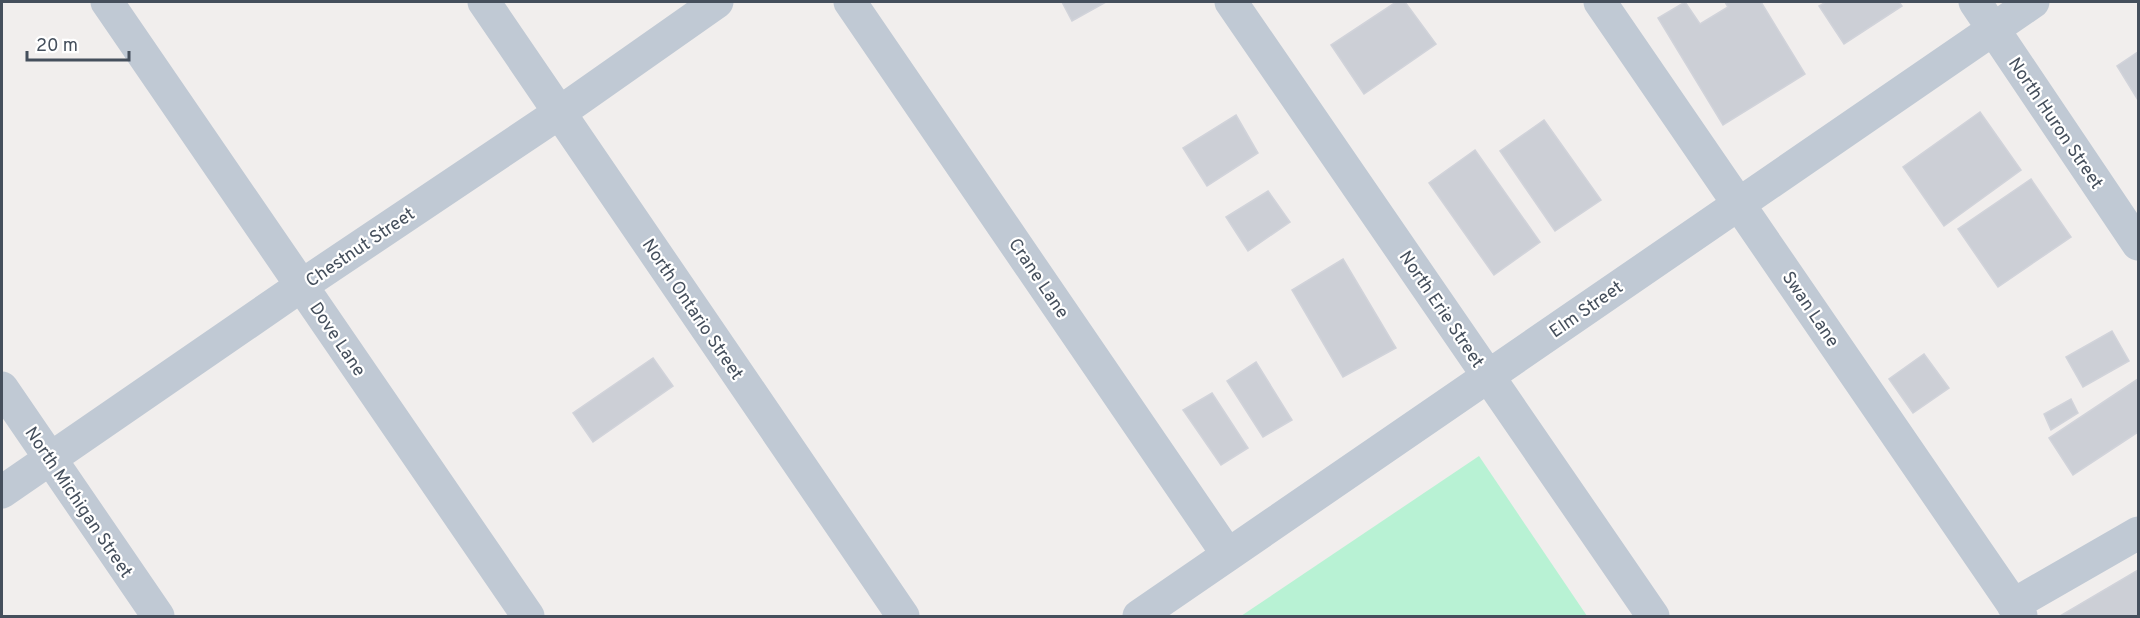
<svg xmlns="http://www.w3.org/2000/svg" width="2140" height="618" font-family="Overpass,sans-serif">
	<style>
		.green { fill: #b8f2d4 }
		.building { fill: #cccfd6; stroke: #d1d3da; stroke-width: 1.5 }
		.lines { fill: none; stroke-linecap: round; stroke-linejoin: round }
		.minor { stroke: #c0c9d4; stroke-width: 33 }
		.labels { text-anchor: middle; stroke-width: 4.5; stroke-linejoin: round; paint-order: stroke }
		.street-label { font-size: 18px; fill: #454f5c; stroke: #fff }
	</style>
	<rect width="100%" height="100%" fill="#f1eeed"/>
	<path class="green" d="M 1479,456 L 1587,616 L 1241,616 Z"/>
	<path class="building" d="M 1062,2 L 1106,2 L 1072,21 Z
		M 1396,2 L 1405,2 L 1436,44 L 1364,94 L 1331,45 Z
		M 1685,2 L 1700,24 L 1728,7 L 1725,2 L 1761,2 L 1805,74 L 1723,125 L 1658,18 Z
		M 1826,2 L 1899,2 L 1902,6 L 1844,44 L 1819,6 Z
		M 2138,52 L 2138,100 L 2117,66 Z
		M 1980,112 L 2021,170 L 1944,226 L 1903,167 Z
		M 1236,115 L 1258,153 L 1207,186 L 1183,148 Z
		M 1544,120 L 1601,200 L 1555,231 L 1500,151 Z
		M 1475,150 L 1540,242 L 1494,275 L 1429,183 Z
		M 2031,179 L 2071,237 L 1998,287 L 1958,229 Z
		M 1268,191 L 1290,222 L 1248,251 L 1226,217 Z
		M 1343,259 L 1396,348 L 1343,377 L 1292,290 Z
		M 2112,331 L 2129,361 L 2083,387 L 2066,357 Z
		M 1924,354 L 1949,388 L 1913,413 L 1889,379 Z
		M 653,358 L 673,386 L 593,442 L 573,413 Z
		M 1256,362 L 1292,420 L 1263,437 L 1227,381 Z
		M 2138,379 L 2138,432 L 2073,475 L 2049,438 Z
		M 1212,393 L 1248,448 L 1221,465 L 1183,410 Z
		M 2071,399 L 2078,413 L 2051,430 L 2044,414 Z
		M 2138,570 L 2138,616 L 2060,616 Z"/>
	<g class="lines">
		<path class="minor" d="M 107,2 L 528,616
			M 484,2 L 903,616
			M 850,2 L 1228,555
			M 1231,2 L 1653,616
			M 1600,2 L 2021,616
			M 1975,2 L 2138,244
			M 2,388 L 158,616
			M 2,492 L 301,286 L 559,113 L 717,2
			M 2013,605 L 2138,533
			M 1139,616 L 2033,2"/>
	</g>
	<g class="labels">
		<g class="street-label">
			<text transform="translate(2056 123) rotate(56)" y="6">North Huron Street</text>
			<text transform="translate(360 247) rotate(-34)" y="6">Chestnut Street</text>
			<text transform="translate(1039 278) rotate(56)" y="6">Crane Lane</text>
			<text transform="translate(693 309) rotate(56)" y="6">North Ontario Street</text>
			<text transform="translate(1442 309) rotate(56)" y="6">North Erie Street</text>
			<text transform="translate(1586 309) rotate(-35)" y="6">Elm Street</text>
			<text transform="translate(1811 309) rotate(56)" y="6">Swan Lane</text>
			<text transform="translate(338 339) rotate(56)" y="6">Dove Lane</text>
			<text transform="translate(79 502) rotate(56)" y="6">North Michigan Street</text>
		</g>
	</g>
	<rect width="2140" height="618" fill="none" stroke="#454f5c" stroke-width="6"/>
	<path d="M27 51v9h102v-9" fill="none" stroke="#454f5c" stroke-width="3"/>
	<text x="36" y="51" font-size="18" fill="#454f5c" stroke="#ffffff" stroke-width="4.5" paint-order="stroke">20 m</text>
</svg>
